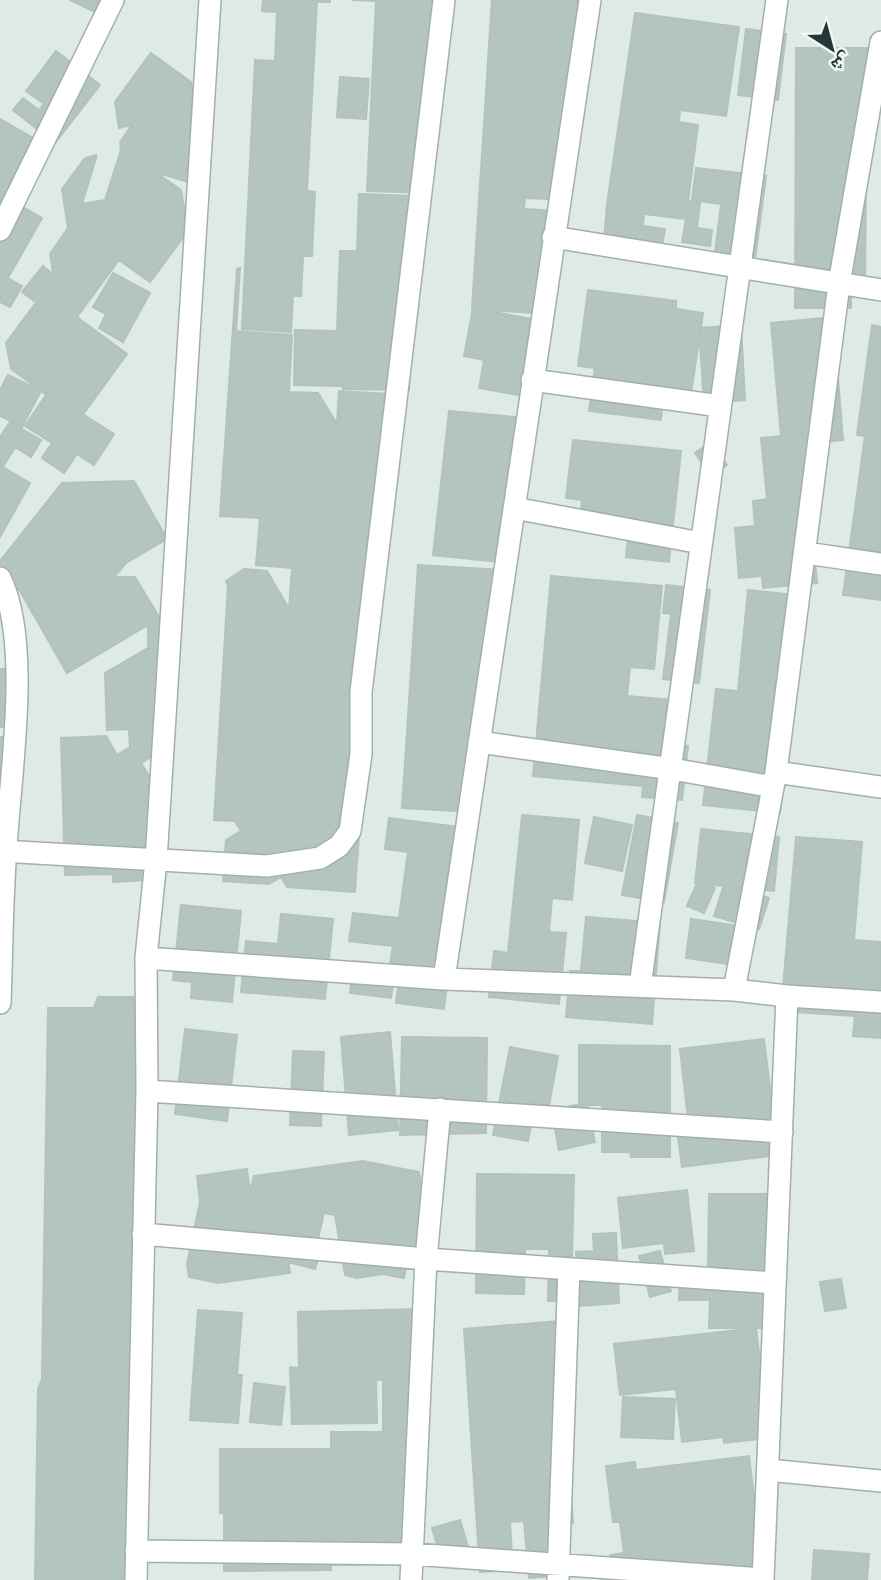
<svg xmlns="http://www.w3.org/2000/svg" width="881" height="1580" font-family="'Nunito Sans','Noto Naskh Arabic',sans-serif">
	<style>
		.building { fill: #b4c4bf; stroke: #b2c2bd; stroke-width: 2 }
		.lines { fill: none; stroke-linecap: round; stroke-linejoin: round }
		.street-casing { stroke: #a2b0ac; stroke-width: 24 }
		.street { stroke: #fff; stroke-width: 21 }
	</style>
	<rect width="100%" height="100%" fill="#dfe9e5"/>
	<path class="building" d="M 70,0 L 106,0 L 99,14 Z
		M 263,0 L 330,0 L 330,2 L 317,2 L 307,191 L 315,192 L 312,256 L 303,256 L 301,296 L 293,296 L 291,332 L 242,329 L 255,60 L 275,61 L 277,12 L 262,11 Z
		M 352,0 L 440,0 L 431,193 L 367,191 L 376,1 Z
		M 492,0 L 581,0 L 568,200 L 525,198 L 524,209 L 557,211 L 550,314 L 472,309 Z
		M 635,13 L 739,27 L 726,116 L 680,110 L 679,122 L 698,125 L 688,201 L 700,203 L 697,228 L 712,230 L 710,246 L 682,242 L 686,219 L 644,214 L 643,226 L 665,229 L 661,250 L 604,241 L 607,204 Z
		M 746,29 L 786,34 L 778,100 L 738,95 Z
		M 796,48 L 867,48 L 865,290 L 851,290 L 851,308 L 795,308 Z
		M 56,51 L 100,85 L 55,143 L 13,110 L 23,98 L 39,110 L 44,104 L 26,91 Z
		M 151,53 L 191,82 L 208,182 L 195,184 L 155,172 L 181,190 L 188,231 L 150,282 L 119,260 L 77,317 L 127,354 L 84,413 L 69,403 L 48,396 L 11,369 L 6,343 L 54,278 L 50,254 L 68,228 L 62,189 L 85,158 L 96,155 L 96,158 L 82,204 L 105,200 L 121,150 L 120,142 L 132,125 L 119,128 L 115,102 Z
		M 340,77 L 369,79 L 366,119 L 337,117 Z
		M 0,119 L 37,140 L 4,196 L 42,218 L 8,278 L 22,286 L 10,307 L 0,302 Z
		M 696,168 L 766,176 L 753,275 L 713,270 L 721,204 L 692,200 Z
		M 359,194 L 414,196 L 409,390 L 343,389 L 343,386 L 294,385 L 295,330 L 337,331 L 340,251 L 357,251 Z
		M 43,266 L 55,276 L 34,301 L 22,292 Z
		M 240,268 L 236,331 L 292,335 L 289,392 L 318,393 L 337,424 L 339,391 L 389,394 L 355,892 L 287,887 L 281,877 L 269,884 L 223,881 L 226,840 L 241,831 L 235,821 L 214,820 L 228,585 L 226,581 L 244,569 L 267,571 L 289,609 L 292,568 L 256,565 L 260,518 L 220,516 L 237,269 Z
		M 113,273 L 150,293 L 123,342 L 99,328 L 106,314 L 93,307 Z
		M 588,290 L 676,301 L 676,309 L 703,313 L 690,401 L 663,398 L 661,420 L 589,411 L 595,368 L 578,366 Z
		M 473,308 L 553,323 L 546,364 L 530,397 L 479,388 L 484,360 L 464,356 Z
		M 833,317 L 843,440 L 809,443 L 806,464 L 817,583 L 763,588 L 762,576 L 739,578 L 735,528 L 755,526 L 753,501 L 767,499 L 761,438 L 781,436 L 771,323 Z
		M 741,325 L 745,400 L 704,403 L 699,328 Z
		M 872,325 L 881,327 L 881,600 L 843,595 L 865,436 L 857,435 Z
		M 8,375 L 41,391 L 22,427 L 0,416 L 0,390 Z
		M 48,392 L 114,434 L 94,465 L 77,454 L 64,473 L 42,458 L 52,443 L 25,426 Z
		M 449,411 L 525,418 L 509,563 L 433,555 Z
		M 10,422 L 41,440 L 31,457 L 0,437 Z
		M 0,438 L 15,447 L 3,467 L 30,483 L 0,537 Z
		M 573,440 L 681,451 L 669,562 L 626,557 L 628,535 L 579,530 L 582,500 L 566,498 Z
		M 711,442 L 727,465 L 711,476 L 695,453 Z
		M 134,481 L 167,539 L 126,563 L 114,577 L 135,577 L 165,627 L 168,747 L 141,763 L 149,776 L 166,775 L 168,854 L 147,880 L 113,882 L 113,874 L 65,875 L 61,738 L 106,736 L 117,755 L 130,747 L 129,729 L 107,730 L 105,673 L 148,648 L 148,625 L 67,673 L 20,591 L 0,575 L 0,561 L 62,483 Z
		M 418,565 L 503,570 L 475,812 L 402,808 Z
		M 551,576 L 662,586 L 654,669 L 630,667 L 627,696 L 684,701 L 679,745 L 688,746 L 682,800 L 642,797 L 643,786 L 533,776 Z
		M 666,585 L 710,590 L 699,683 L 663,679 L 671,614 L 663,613 Z
		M 748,590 L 806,596 L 780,813 L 703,805 L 716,689 L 738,691 Z
		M 15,668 L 19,726 L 0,727 L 0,669 Z
		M 0,737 L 3,737 L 9,866 L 0,866 Z
		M 522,815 L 579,820 L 572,900 L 552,898 L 549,932 L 566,933 L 559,1004 L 489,997 L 494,951 L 508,953 Z
		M 637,815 L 678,823 L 664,902 L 622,895 Z
		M 594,817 L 632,825 L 622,871 L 585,863 Z
		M 389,818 L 467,828 L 444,1009 L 396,1003 L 401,965 L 390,964 L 393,946 L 349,941 L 353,913 L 399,918 L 408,852 L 385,849 Z
		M 701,829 L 779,837 L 774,891 L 695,883 Z
		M 796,837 L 862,842 L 854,940 L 881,942 L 881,1038 L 853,1036 L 855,1016 L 781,1011 Z
		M 698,881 L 715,888 L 704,913 L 687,906 Z
		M 724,885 L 769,898 L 759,929 L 714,916 Z
		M 181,905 L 241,911 L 232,1002 L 191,998 L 192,982 L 173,980 Z
		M 281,914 L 333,919 L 325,999 L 241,992 L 246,941 L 278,944 Z
		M 586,917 L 660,923 L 652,1024 L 566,1017 L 570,971 L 581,971 Z
		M 691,919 L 753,928 L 748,967 L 686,958 Z
		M 354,961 L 395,966 L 391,998 L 350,993 Z
		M 98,997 L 145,997 L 137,1580 L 35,1580 L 38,1389 L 42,1379 L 48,1008 L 94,1008 Z
		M 185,1029 L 237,1035 L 227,1121 L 175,1114 Z
		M 390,1032 L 398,1130 L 349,1135 L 341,1037 Z
		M 402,1037 L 487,1038 L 486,1133 L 400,1135 Z
		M 764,1039 L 778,1155 L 682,1167 L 676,1121 L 688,1119 L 680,1049 Z
		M 579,1045 L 670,1046 L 670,1157 L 631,1157 L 630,1152 L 602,1152 L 602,1105 L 579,1105 Z
		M 510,1047 L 558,1056 L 549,1106 L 535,1103 L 528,1141 L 493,1135 Z
		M 293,1051 L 324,1052 L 321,1126 L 290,1125 Z
		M 587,1103 L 595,1142 L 559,1150 L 551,1110 Z
		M 363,1161 L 419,1172 L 433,1273 L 406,1268 L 404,1278 L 383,1274 L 357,1278 L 345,1275 L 335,1215 L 324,1213 L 318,1239 L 297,1234 L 285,1236 L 290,1273 L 218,1283 L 189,1277 L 187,1264 L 200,1202 L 197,1176 L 247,1169 L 250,1192 L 254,1176 Z
		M 477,1174 L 574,1175 L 571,1301 L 548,1301 L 549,1249 L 525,1249 L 524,1294 L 476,1293 Z
		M 687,1190 L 694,1251 L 665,1254 L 664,1243 L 623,1248 L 618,1198 Z
		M 709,1194 L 775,1194 L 773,1328 L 709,1328 L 710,1300 L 679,1300 L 680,1270 L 708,1270 Z
		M 616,1233 L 619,1303 L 579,1306 L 576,1252 L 594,1251 L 593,1234 Z
		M 295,1236 L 323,1244 L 315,1269 L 288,1262 Z
		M 660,1251 L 671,1291 L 650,1297 L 639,1256 Z
		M 841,1279 L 846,1308 L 825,1311 L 820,1282 Z
		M 420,1309 L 422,1430 L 383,1431 L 383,1380 L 376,1380 L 377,1423 L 292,1424 L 290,1367 L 299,1368 L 298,1312 Z
		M 198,1310 L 242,1313 L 237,1375 L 242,1375 L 238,1423 L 190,1420 Z
		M 559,1321 L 573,1523 L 552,1525 L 555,1576 L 529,1578 L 524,1521 L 510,1522 L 513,1570 L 480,1572 L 464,1329 Z
		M 756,1328 L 769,1438 L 724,1443 L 723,1437 L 682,1442 L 676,1389 L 620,1395 L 614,1344 Z
		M 254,1383 L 285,1387 L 281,1425 L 250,1422 Z
		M 623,1397 L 675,1399 L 673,1439 L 621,1437 Z
		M 331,1432 L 416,1432 L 416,1564 L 331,1565 L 331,1570 L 224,1571 L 224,1513 L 220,1513 L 220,1449 L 331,1449 Z
		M 749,1456 L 764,1576 L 613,1580 L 610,1555 L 624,1553 L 620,1522 L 613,1522 L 606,1466 L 635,1462 L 636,1470 Z
		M 460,1520 L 471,1557 L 444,1566 L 432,1528 Z
		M 814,1550 L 869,1554 L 867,1580 L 812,1580 Z"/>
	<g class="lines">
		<g class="street-casing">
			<path id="street" d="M 0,230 L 113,0
				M 553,237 L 881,290
				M 532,380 L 720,406
				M 514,508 L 701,543
				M 806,553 L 881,564
				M 0,578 C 32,643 10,775 6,848 C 2,899 2,951 0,1003
				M 479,742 L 672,769 L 773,787
				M 776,772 L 881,787
				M 0,851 L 267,866 L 320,858 L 339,846 L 350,831 L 361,754 L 361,692 L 444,0
				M 146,958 L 444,979 L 734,990 L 787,996 L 881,1002
				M 444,979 L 590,0
				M 640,986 L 777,0
				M 734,990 L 776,772 L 839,284 L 881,42
				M 147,1091 L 782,1132
				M 143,1234 L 426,1259 L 775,1283
				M 768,1470 L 881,1481
				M 136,1551 L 413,1554 L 763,1579
				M 558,1578 L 569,1269
				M 136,1580 L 147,1091 L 146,958 L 156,860 L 210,0
				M 411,1580 L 426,1259 L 440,1109
				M 763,1580 L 787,996"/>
		</g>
		<use href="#street" class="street"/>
	</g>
	<g transform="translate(832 49) rotate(144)" stroke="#eff6f3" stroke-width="5" paint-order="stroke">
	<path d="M0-5L12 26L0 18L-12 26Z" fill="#213834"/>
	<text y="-10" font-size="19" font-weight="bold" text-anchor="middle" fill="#213834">ش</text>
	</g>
</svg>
